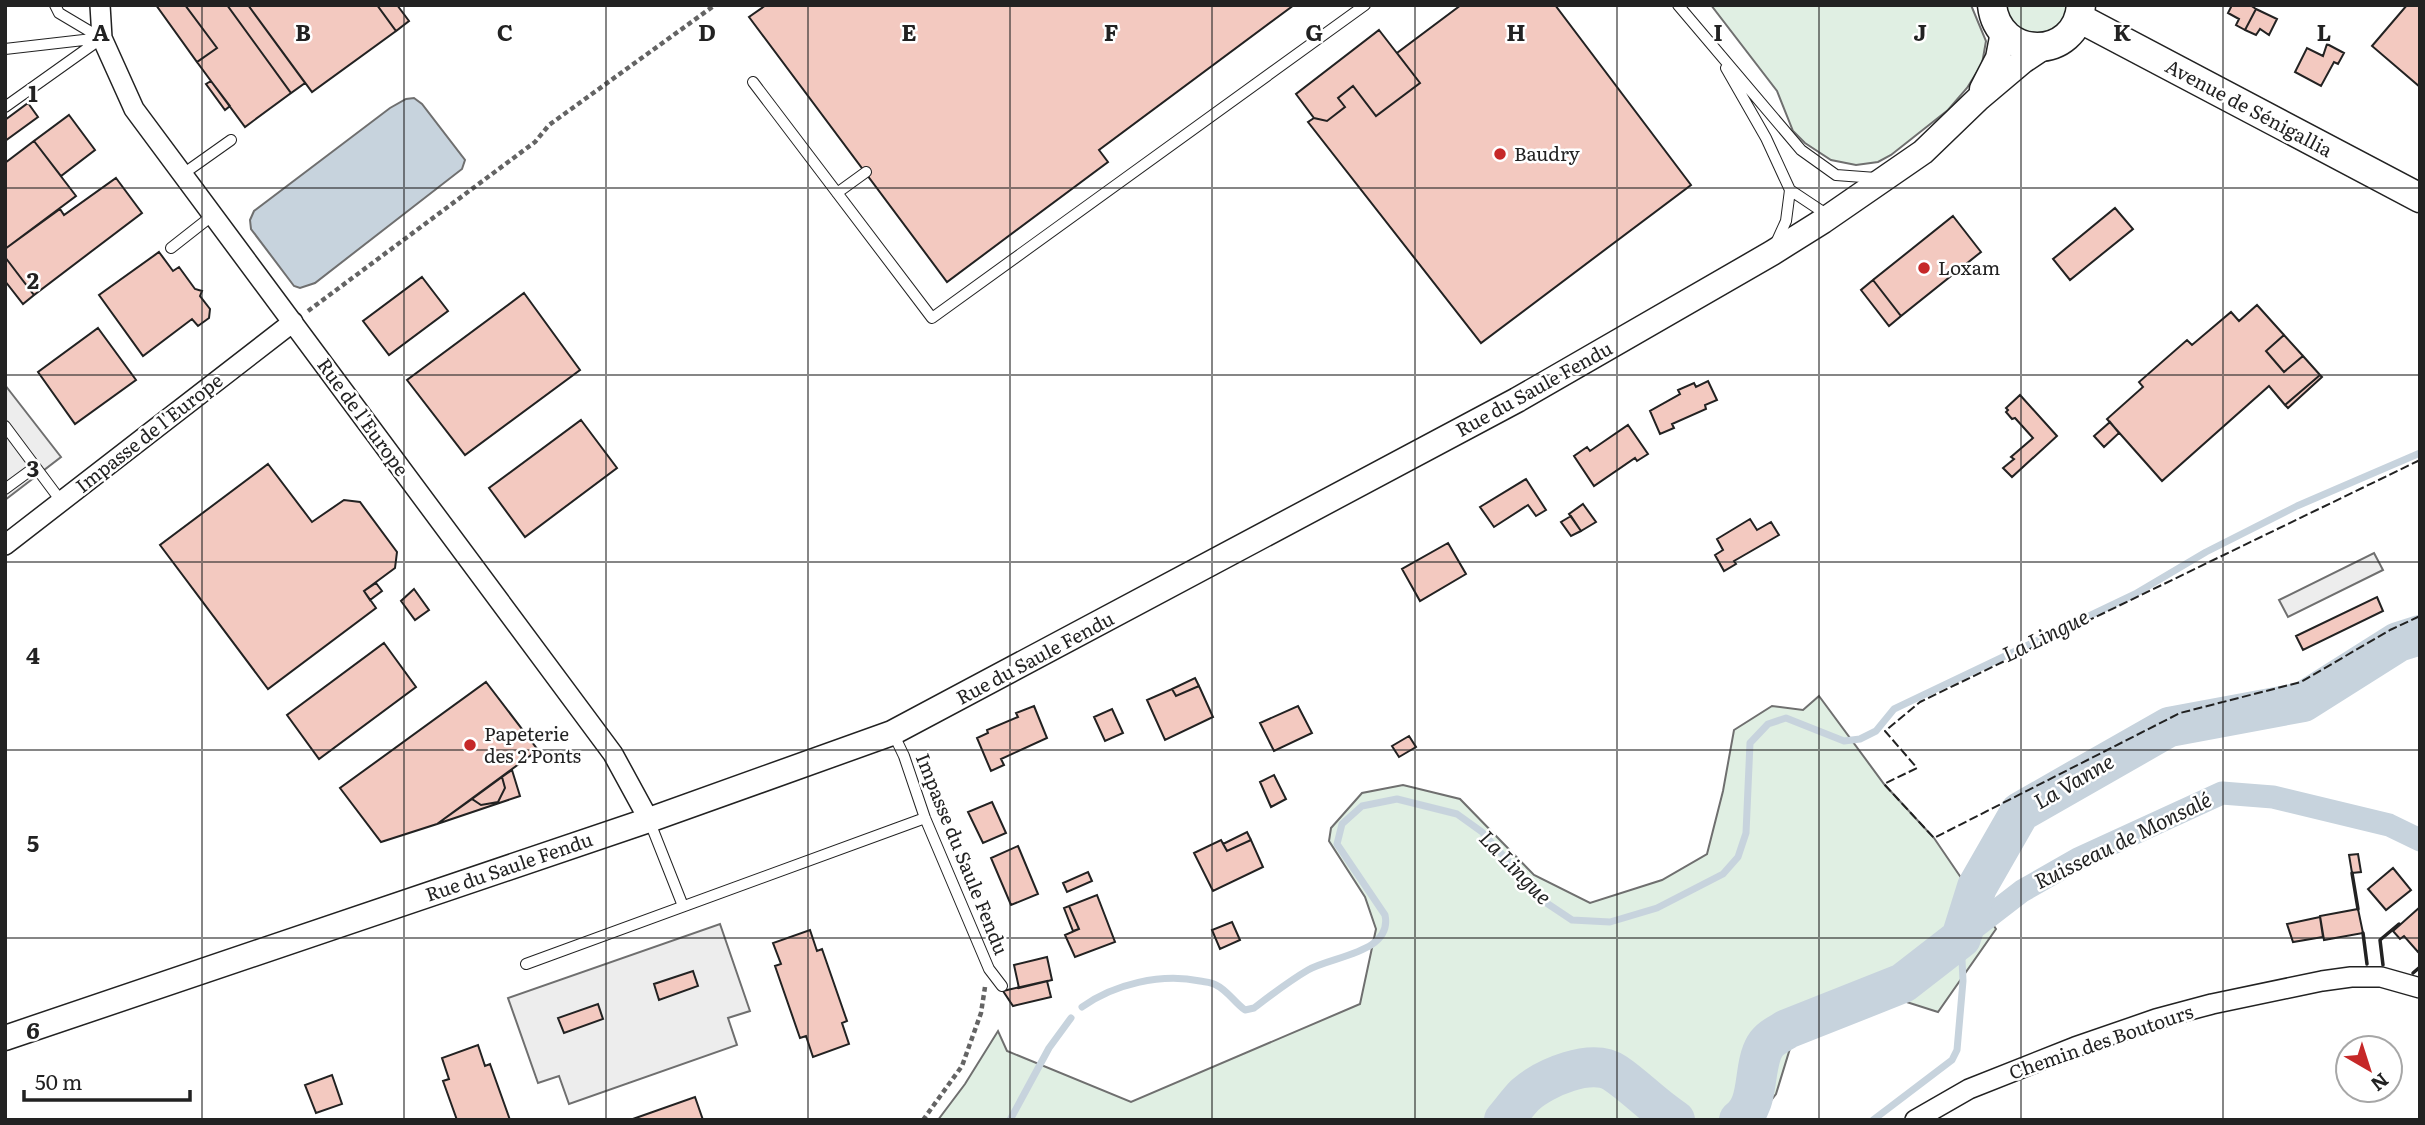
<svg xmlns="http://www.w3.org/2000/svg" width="2425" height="1125" font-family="Literata,serif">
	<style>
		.green { fill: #e0efe3; stroke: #6f6f6f; stroke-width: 2 }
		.parking { fill: #ededed; stroke: #6f6f6f; stroke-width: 2 }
		.water { fill: #c7d3dd; stroke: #6f6f6f; stroke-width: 2 }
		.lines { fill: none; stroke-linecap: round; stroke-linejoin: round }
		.stream { stroke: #c7d3dd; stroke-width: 7 }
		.canal { stroke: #c7d3dd; stroke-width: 23 }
		.river { stroke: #c7d3dd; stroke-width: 40 }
		.building { fill: #f3c9c0; stroke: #222; stroke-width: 2 }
		.service-casing { stroke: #222; stroke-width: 12 }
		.minor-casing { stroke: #222; stroke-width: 22 }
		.tertiary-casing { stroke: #222; stroke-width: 27 }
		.secondary-casing { stroke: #222; stroke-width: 31 }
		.path { stroke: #646464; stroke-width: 4.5; stroke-dasharray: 5 3.5; stroke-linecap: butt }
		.service { stroke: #fff; stroke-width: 10 }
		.minor { stroke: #fff; stroke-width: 19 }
		.tertiary { stroke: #fff; stroke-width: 24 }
		.secondary { stroke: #fff; stroke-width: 28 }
		.fence { stroke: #222; stroke-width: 2; stroke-dasharray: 9 3.5; stroke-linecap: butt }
		.wall { stroke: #222; stroke-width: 3.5 }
		.grid { fill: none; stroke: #222; stroke-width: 2; stroke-opacity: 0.55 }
		.poi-dot { fill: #c62828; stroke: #fff; stroke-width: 2.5 }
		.labels { text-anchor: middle; stroke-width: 5; stroke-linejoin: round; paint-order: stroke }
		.street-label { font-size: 19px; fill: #222; stroke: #fff }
		.poi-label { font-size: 19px; fill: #222; stroke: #fff; text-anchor: start }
		.water-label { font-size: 21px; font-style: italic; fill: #222; stroke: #fff }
		.grid-label { font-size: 23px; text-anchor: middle; font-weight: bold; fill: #222; stroke: #fff; stroke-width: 5; stroke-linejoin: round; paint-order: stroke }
	</style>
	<rect width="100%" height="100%" fill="#fff"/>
	<path class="green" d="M 1711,5 L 1971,5 L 1986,41 L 1982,64 L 1967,88 L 1948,110 L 1891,155 L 1878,162 L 1856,165 L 1831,160 L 1805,143 L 1793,131 L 1777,91 Z
		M 2003,5 L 2071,5 L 2069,16 L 2044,37 L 2012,27 Z
		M 1819,696 L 1884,784 L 1934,838 L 1996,929 L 1938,1012 L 1891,997 L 1792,1042 L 1776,1094 L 1756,1120 L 938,1120 L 965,1084 L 998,1031 L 1007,1051 L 1131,1102 L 1360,1004 L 1376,929 L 1365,897 L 1329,841 L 1331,828 L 1362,793 L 1403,785 L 1460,799 L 1534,875 L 1590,903 L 1662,880 L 1707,854 L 1723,791 L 1734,730 L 1772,706 L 1803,710 Z"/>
	<path class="parking" d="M 5,385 L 61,457 L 5,500 Z
		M 2374,553 L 2383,570 L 2288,617 L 2279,600 Z
		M 720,924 L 750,1011 L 728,1018 L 737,1045 L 569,1104 L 559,1076 L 538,1083 L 508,998 Z"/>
	<path class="water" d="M 414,98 L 422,104 L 465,160 L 462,169 L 315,283 L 300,288 L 294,286 L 251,229 L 250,220 L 254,211 L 390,108 L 406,99 Z"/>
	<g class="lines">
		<path class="stream" d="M 1082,1007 C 1114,984 1161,973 1200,981 C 1205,982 1212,982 1216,985 C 1227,990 1235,1003 1245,1010 L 1254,1008 C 1271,995 1289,981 1308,970 C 1332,956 1393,953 1385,915 L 1337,844 L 1342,824 L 1362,806 L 1397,799 L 1457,814 L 1482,832 L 1545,902 L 1572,920 L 1610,922 L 1657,908 L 1723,874 L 1738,857 L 1746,833 L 1750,743 L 1768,724 L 1786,718 L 1844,741 L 1860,739 L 1876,731 L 1894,709 L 2135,594 L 2206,552 L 2297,506 L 2420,453
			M 1010,1120 L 1049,1048 L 1071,1018
			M 1873,1120 L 1952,1060 L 1957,1050 L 1963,981 L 1961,938"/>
		<path class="canal" d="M 1961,938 L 2022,891 L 2078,859 L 2222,793 L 2273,797 L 2389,825 L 2420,840"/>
		<path class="river" d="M 1504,1120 C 1511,1112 1518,1102 1525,1095 C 1544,1078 1592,1057 1615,1073 C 1636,1087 1653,1106 1675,1120
			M 1739,1120 C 1761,1104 1752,1068 1765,1046 C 1770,1038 1779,1034 1787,1029 L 1903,983 L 1961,938 L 1977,887 L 2020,812 L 2169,727 L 2303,702 L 2398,642 L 2420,635"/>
	</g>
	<path class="building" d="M 156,5 L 185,5 L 217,48 L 197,62 Z
		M 185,5 L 227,5 L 291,93 L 245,127 L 197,62 L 217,48 Z
		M 227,5 L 248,5 L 305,83 L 291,93 Z
		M 248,5 L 377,5 L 396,31 L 312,92 Z
		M 377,5 L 397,5 L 409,21 L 396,31 Z
		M 766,5 L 1294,5 L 1099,150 L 1108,162 L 947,282 L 749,17 Z
		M 1461,5 L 1555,5 L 1691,185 L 1481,343 L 1308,122 L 1314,118 L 1327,121 L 1345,107 L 1338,98 L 1353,86 L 1376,116 L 1420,83 L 1397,53 Z
		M 2232,5 L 2250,5 L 2256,9 L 2245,30 L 2236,25 L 2239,19 L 2228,13 Z
		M 2407,5 L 2420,5 L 2420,87 L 2372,46 Z
		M 2256,9 L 2277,19 L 2269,35 L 2260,29 L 2256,35 L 2245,30 Z
		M 1379,30 L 1420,83 L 1376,116 L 1353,86 L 1338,98 L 1345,107 L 1327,121 L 1314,118 L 1296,94 Z
		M 2327,44 L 2344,53 L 2338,64 L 2334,62 L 2321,86 L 2295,72 L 2307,48 L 2323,56 Z
		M 211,81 L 230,106 L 225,110 L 206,84 Z
		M 28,103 L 38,117 L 5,141 L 5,120 Z
		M 69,115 L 95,150 L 61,176 L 34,141 Z
		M 34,141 L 76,196 L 5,249 L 5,163 Z
		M 116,178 L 142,213 L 34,295 L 5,257 L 5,249 L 60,209 L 64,215 Z
		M 2115,208 L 2133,229 L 2070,280 L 2053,259 Z
		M 1953,216 L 1981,252 L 1901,316 L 1873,280 Z
		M 159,252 L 173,271 L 179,267 L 195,289 L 202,291 L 200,296 L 210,309 L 209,318 L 198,326 L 192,319 L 143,356 L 99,295 Z
		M 5,257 L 34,295 L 23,304 L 5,281 Z
		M 422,277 L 448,311 L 389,355 L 363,321 Z
		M 1873,280 L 1901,316 L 1889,326 L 1861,290 Z
		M 524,293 L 580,370 L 465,455 L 407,380 Z
		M 2257,305 L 2284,335 L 2266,351 L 2284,372 L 2303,356 L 2320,375 L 2285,405 L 2269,386 L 2162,481 L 2107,419 L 2143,387 L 2139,382 L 2187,340 L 2192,345 L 2231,312 L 2239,321 Z
		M 98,328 L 136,380 L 75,424 L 38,372 Z
		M 2284,335 L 2303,356 L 2284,372 L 2266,351 Z
		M 2320,375 L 2322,377 L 2288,408 L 2285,405 Z
		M 1708,381 L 1717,400 L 1705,405 L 1706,409 L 1672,424 L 1674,428 L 1660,434 L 1650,411 L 1680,394 L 1678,390 L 1694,383 L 1696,387 Z
		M 2020,395 L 2057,436 L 2012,477 L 2003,468 L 2014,459 L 2011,457 L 2033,438 L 2015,418 L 2012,419 L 2006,412 L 2008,410 L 2006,408 Z
		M 581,420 L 617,468 L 525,537 L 489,488 Z
		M 2110,422 L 2119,433 L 2104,447 L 2094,436 Z
		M 1628,425 L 1648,454 L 1637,461 L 1635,458 L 1594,486 L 1574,456 L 1587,447 L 1590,451 Z
		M 268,464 L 312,522 L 344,500 L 360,502 L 397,552 L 395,568 L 364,591 L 376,608 L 268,689 L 160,545 Z
		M 1526,479 L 1546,510 L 1536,516 L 1528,505 L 1494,527 L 1480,507 Z
		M 1583,504 L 1596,522 L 1581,531 L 1569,514 Z
		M 1571,516 L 1581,531 L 1571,536 L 1561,522 Z
		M 1750,519 L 1757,530 L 1771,522 L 1779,535 L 1734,561 L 1736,564 L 1724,571 L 1715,555 L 1723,550 L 1717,539 Z
		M 1448,543 L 1466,574 L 1420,601 L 1402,569 Z
		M 376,583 L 382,591 L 370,600 L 364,591 Z
		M 414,589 L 429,610 L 415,620 L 401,601 Z
		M 2377,597 L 2383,611 L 2303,650 L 2296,636 Z
		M 384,643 L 416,687 L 319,759 L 287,715 Z
		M 1195,678 L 1199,686 L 1176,696 L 1172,689 Z
		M 486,682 L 538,750 L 437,824 L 381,842 L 340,788 Z
		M 1199,686 L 1213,717 L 1165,740 L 1147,700 L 1172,689 L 1176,696 Z
		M 1034,706 L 1047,738 L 1001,759 L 1004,765 L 991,771 L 977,738 L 988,733 L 987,730 L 1018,717 L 1016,713 Z
		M 1298,706 L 1312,733 L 1274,751 L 1260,723 Z
		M 1112,709 L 1123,733 L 1105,741 L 1094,717 Z
		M 1409,736 L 1416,747 L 1399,757 L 1392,746 Z
		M 512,770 L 520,796 L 437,824 L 472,799 L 481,805 L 498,802 L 505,788 L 502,777 Z
		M 1274,775 L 1286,799 L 1271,807 L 1260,782 Z
		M 502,777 L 505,788 L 498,802 L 481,805 L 472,799 Z
		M 992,802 L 1006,833 L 983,843 L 968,812 Z
		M 1247,832 L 1251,840 L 1227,851 L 1223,844 Z
		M 1221,840 L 1227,851 L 1251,840 L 1263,867 L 1213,891 L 1194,853 Z
		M 1018,846 L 1038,894 L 1011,905 L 991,858 Z
		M 2358,854 L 2361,872 L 2352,873 L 2349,855 Z
		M 2393,868 L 2411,890 L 2386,910 L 2368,889 Z
		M 1088,872 L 1092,881 L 1067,892 L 1063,883 Z
		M 1097,895 L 1115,942 L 1075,957 L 1065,935 L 1079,929 L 1069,906 Z
		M 1069,906 L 1079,929 L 1073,931 L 1064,908 Z
		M 2420,907 L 2420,951 L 2418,952 L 2404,936 L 2400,939 L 2393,931 Z
		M 2358,909 L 2363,933 L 2324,940 L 2320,916 Z
		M 2320,917 L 2323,937 L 2293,942 L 2287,924 Z
		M 1232,922 L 1240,940 L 1220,949 L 1212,930 Z
		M 810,930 L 817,951 L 822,949 L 847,1021 L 842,1023 L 849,1044 L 813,1057 L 806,1036 L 800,1038 L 775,966 L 781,964 L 773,943 Z
		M 1047,957 L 1052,980 L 1019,988 L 1014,965 Z
		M 693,971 L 698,986 L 659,1000 L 654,984 Z
		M 1047,981 L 1051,997 L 1013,1006 L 1003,991 Z
		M 598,1004 L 603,1019 L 564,1033 L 558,1018 Z
		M 478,1045 L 485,1066 L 490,1064 L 510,1120 L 457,1120 L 443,1081 L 449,1079 L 442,1058 Z
		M 332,1075 L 342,1104 L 316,1113 L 305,1085 Z
		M 695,1097 L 703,1120 L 630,1120 Z"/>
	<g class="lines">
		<g class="service-casing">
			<path id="service" d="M 55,5 L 59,13 L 101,38
				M 1678,5 L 1801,150 L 1836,175 L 1876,178
				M 5,49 L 101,38
				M 1726,68 L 1766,138 L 1790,190 L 1829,216
				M 753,82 L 932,318 L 1365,5
				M 5,107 L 102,38
				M 183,174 L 231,140
				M 837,193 L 866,172
				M 1776,243 L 1786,221 L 1790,190
				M 171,248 L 213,215
				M 5,426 L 61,501
				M 5,489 L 35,467
				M 893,733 L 904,756 L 925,818 L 989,969 L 1002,986
				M 649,820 L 683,906
				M 526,964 L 925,818"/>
		</g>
		<g class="minor-casing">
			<path id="minor" d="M 100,5 L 102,38 L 134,109 L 613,754 L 649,820
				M 5,545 L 293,322
				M 1915,1120 L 1969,1089 L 2075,1047 L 2156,1019 L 2212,1004 L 2322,981 L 2351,977 L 2381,977 L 2420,988"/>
		</g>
		<g class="tertiary-casing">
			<path id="tertiary" d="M 1982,89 L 1998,58 L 2003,32
				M 5,1038 L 649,820 L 892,733 L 1517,400 L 1772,253 L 1823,221 L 1923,152 L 1978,99 L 2023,61 L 2044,47"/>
		</g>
		<g class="secondary-casing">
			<path id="secondary" d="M 1992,5 C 1998,61 2077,61 2081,5
				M 2079,18 L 2420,198"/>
		</g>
		<path class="path" d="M 308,311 L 535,142 L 549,125 L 715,5
			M 923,1120 L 962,1066 L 981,1013 L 985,987"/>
		<use href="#service" class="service"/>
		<use href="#minor" class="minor"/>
		<use href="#tertiary" class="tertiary"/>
		<use href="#secondary" class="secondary"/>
		<path class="fence" d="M 2420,460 L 1920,702 L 1885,731 L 1917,768 L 1884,784 L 1934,838 L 2180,713 L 2301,682 L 2390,630 L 2420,616"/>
		<path class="wall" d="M 2352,873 L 2358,909
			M 2363,933 L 2367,964
			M 2383,965 L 2380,940 L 2399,924
			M 2413,973 L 2420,967"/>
	</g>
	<path class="grid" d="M 202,5 L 202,1120M 404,5 L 404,1120M 606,5 L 606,1120M 808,5 L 808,1120M 1010,5 L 1010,1120M 1212,5 L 1212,1120M 1415,5 L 1415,1120M 1617,5 L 1617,1120M 1819,5 L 1819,1120M 2021,5 L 2021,1120M 2223,5 L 2223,1120M 5,188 L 2420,188M 5,375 L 2420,375M 5,562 L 2420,562M 5,750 L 2420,750M 5,938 L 2420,938"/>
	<g class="poi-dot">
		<circle cx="1500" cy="154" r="7"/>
		<circle cx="1924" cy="268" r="7"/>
		<circle cx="470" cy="745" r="7"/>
	</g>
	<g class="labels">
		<g class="street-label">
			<text transform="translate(2249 108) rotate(28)" y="7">Avenue de Sénigallia</text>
			<text transform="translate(1534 389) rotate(-29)" y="7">Rue du Saule Fendu</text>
			<text transform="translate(363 417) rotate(54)" y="7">Rue de l'Europe</text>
			<text transform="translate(149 433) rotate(-38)" y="7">Impasse de l'Europe</text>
			<text transform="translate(1035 658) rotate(-28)" y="7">Rue du Saule Fendu</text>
			<text transform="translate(962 854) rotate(68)" y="7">Impasse du Saule Fendu</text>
			<text transform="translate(509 867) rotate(-19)" y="7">Rue du Saule Fendu</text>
			<text transform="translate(2101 1042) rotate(-19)" y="7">Chemin des Boutours</text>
		</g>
		<g class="poi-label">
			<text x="1514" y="161">Baudry</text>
			<text x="1938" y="275">Loxam</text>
			<text x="484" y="741">Papeterie<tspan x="484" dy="22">des 2 Ponts</tspan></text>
		</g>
		<g class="water-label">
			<text transform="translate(2046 636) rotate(-26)" y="7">La Lingue</text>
			<text transform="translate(2074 782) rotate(-30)" y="7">La Vanne</text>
			<text transform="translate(2123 841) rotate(-26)" y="7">Ruisseau de Monsalé</text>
			<text transform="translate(1515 868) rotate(46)" y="7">La Lingue</text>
		</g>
	</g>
	<g class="grid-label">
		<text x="101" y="41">A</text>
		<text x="303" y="41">B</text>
		<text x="505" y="41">C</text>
		<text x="707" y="41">D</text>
		<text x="909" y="41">E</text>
		<text x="1111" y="41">F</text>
		<text x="1314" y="41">G</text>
		<text x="1516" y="41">H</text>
		<text x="1718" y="41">I</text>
		<text x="1920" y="41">J</text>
		<text x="2122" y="41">K</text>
		<text x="2324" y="41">L</text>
		<text x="33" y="102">1</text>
		<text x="33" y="289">2</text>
		<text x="33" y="477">3</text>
		<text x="33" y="664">4</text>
		<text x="33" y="852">5</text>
		<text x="33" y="1039">6</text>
	</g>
	<rect width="2425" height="1125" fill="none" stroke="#222222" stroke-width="14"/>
	<g transform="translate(2369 1069) rotate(141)"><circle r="33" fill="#ffffff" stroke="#a7a7a7" stroke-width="2"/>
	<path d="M0-5L12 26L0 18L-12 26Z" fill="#c62828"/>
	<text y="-10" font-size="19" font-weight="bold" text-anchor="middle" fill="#222222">N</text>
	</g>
	<path d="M24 1090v10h166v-10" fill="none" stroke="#222222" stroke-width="3.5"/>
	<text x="35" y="1090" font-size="21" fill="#222222" stroke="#ffffff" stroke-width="5" paint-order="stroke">50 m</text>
</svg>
